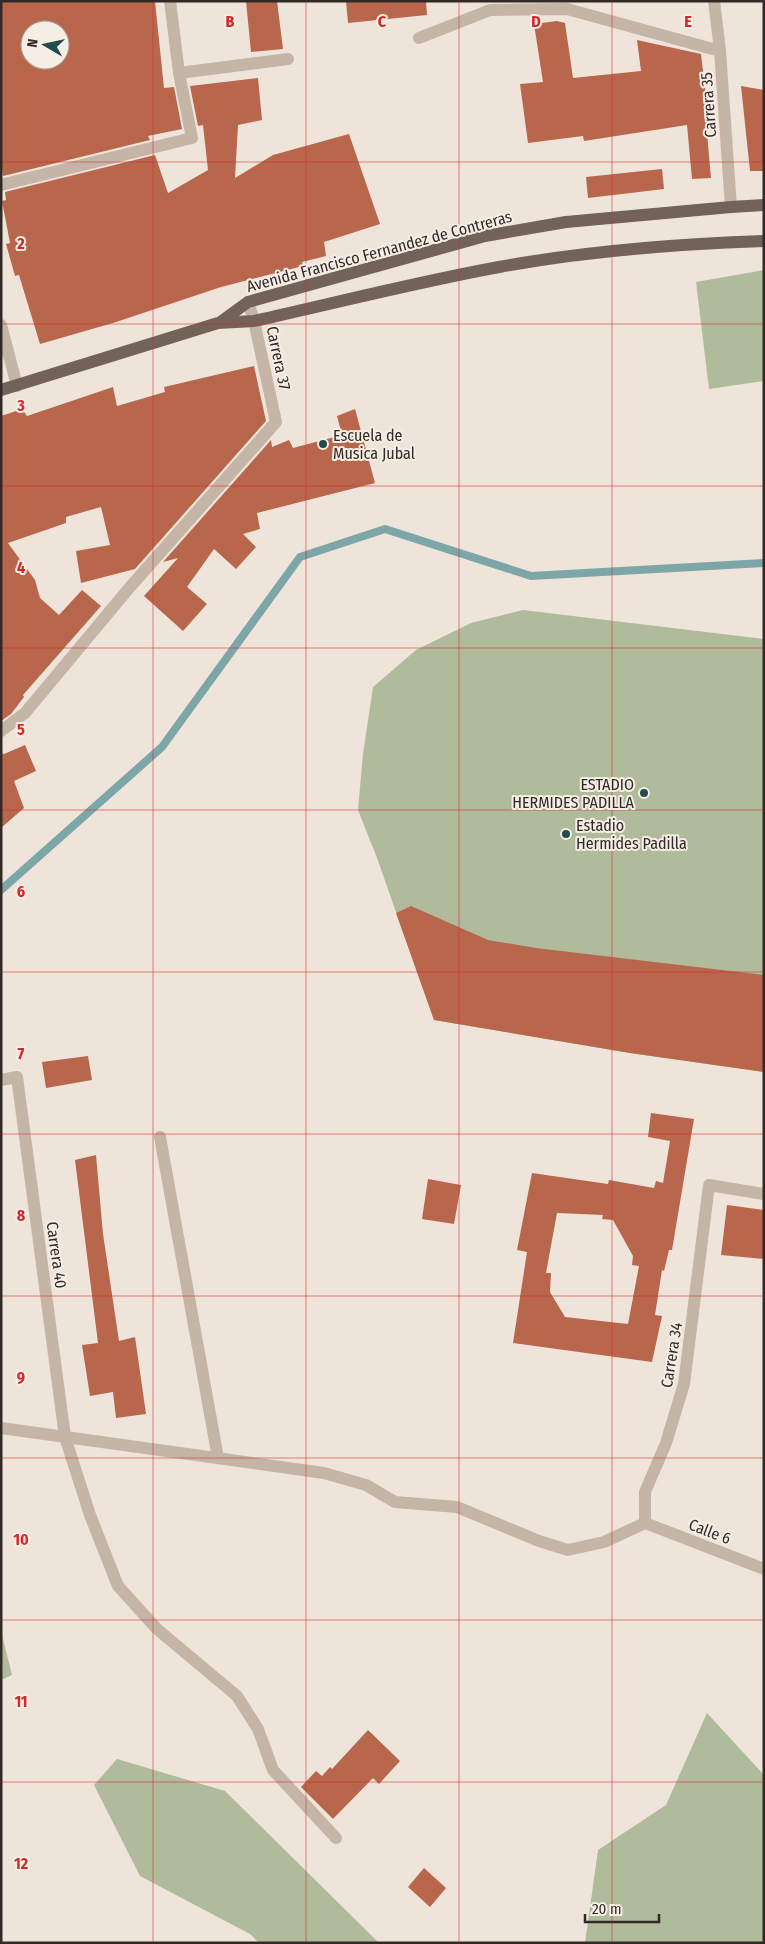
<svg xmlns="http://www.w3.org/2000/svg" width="765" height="1944" font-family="'Fira Sans Condensed',sans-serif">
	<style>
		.green { fill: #b0bb9b }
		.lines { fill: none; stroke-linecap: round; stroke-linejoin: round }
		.stream { stroke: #7ca6a8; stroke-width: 8 }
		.building { fill: #b8674d; fill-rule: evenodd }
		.minor { stroke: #c5b5a7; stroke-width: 12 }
		.major { stroke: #726259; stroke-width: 12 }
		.grid { fill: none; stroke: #d62828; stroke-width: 1; stroke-opacity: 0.55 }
		.poi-dot { fill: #214c4f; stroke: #f6eee5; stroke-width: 2 }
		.labels { text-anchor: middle; stroke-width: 4; stroke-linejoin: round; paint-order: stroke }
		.street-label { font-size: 16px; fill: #322a27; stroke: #f6eee5 }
		.poi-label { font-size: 16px; fill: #322a27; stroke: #f6eee5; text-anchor: start }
		.grid-label { font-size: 16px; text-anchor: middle; font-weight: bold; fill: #d62828; stroke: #f6eee5; stroke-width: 4; stroke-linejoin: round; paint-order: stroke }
	</style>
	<rect width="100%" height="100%" fill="#eee4da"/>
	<path class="green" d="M 764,270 L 764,381 L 709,389 L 696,282 Z
		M 523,610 L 764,639 L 764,1072 L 630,1053 L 434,1020 L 377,858 L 358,810 L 363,754 L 373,687 L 416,650 L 471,623 Z
		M 1,1631 L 12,1675 L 1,1680 Z
		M 707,1713 L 764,1775 L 764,1943 L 585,1943 L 598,1850 L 666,1805 Z
		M 117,1759 L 225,1791 L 379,1943 L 259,1943 L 250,1934 L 140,1876 L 94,1785 Z"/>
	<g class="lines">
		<path class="stream" d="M 1,890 L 162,747 L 300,557 L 385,529 L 531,576 L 764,563"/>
	</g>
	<path class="building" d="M 1,1 L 155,1 L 164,88 L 174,87 L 182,129 L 148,136 L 150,140 L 3,176 L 1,159 ZM 30,30 L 60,30 L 60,60 L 30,60 Z
		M 246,1 L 277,1 L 283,49 L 251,52 Z
		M 346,1 L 426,1 L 427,15 L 348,23 Z
		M 557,21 L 565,23 L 573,78 L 641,71 L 637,40 L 701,54 L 709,122 L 706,122 L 711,178 L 692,179 L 687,125 L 584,141 L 583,136 L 528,143 L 520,84 L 543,82 L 534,24 Z
		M 258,78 L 262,120 L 238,125 L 235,178 L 273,155 L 349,134 L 380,224 L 324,242 L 326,256 L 302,262 L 303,266 L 221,287 L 113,323 L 40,344 L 19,275 L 15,276 L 6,244 L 10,243 L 2,201 L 6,200 L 5,192 L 155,155 L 168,193 L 208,170 L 203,125 L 198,126 L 190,86 Z
		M 741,86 L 764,90 L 764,171 L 750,171 Z
		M 662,169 L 664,189 L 588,198 L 586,177 Z
		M 254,366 L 266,421 L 135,569 L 81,583 L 76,551 L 110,545 L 101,507 L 66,517 L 66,523 L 8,543 L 35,580 L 40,598 L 59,615 L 82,590 L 101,606 L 23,695 L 24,697 L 11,714 L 1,721 L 1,416 L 22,409 L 27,416 L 113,387 L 117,406 L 165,392 L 164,387 Z
		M 355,409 L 375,483 L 257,513 L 260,529 L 243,534 L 256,547 L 236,569 L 214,549 L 187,587 L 207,604 L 183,631 L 144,596 L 178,558 L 163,562 L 271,440 L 272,447 L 289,440 L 293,448 L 342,435 L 337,416 Z
		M 25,745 L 36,771 L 14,781 L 24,808 L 1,828 L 1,753 L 4,754 Z
		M 411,906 L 488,940 L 536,948 L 764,975 L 764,1072 L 630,1053 L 434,1020 L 396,913 Z
		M 88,1056 L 92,1080 L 46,1088 L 42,1062 Z
		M 651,1113 L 694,1119 L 672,1250 L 669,1250 L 664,1271 L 662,1270 L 655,1315 L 662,1316 L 652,1362 L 513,1343 L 527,1252 L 517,1250 L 532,1173 L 608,1184 L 609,1180 L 654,1188 L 656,1181 L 663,1183 L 670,1141 L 648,1137 ZM 557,1213 L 603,1215 L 602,1219 L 613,1220 L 633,1256 L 632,1265 L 639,1266 L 628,1324 L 565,1317 L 550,1292 L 551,1273 L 546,1273 Z
		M 96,1155 L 103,1234 L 119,1341 L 135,1337 L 146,1414 L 116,1418 L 113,1392 L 90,1396 L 82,1345 L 98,1343 L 75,1160 Z
		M 428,1179 L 461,1185 L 454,1224 L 422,1219 Z
		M 727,1205 L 764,1210 L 764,1259 L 721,1255 Z
		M 368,1730 L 400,1761 L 379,1784 L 373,1778 L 333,1819 L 301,1787 L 316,1771 L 322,1776 L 330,1767 L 332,1769 Z
		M 424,1868 L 446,1888 L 430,1907 L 408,1887 Z"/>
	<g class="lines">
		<path class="minor" d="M 714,1 L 720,51 L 731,207
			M 419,38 L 490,10 L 567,9 L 720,51
			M 179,73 L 288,59
			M 1,185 L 192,138 L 179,73 L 170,1
			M 1,325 L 17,386
			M 1,731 L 25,713 L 130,587 L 276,422 L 254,321 L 248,302
			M 1,1080 L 17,1077 L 65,1437 L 90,1515 L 118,1586 L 157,1629 L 237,1696 L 258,1729 L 273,1770 L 336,1838
			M 160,1137 L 218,1458
			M 1,1428 L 324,1473 L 366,1485 L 395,1502 L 457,1507 L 539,1541 L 568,1550 L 604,1542 L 645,1523
			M 645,1523 L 645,1492 L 666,1443 L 684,1384 L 709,1185 L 764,1194
			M 645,1523 L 764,1569"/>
		<path class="major" d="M 219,323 L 248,302 L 485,236 L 566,222 L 731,207 L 764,205
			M 1,390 L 218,323 L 254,321 C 335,303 417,282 499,267 C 586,251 675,244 764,241"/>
	</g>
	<path class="grid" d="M 153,1 L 153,1943M 306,1 L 306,1943M 459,1 L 459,1943M 612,1 L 612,1943M 1,162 L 764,162M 1,324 L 764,324M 1,486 L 764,486M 1,648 L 764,648M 1,810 L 764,810M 1,972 L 764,972M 1,1134 L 764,1134M 1,1296 L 764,1296M 1,1458 L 764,1458M 1,1620 L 764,1620M 1,1782 L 764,1782"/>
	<g class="poi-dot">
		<circle cx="323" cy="444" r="5"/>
		<circle cx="644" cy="793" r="5"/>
		<circle cx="566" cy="834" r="5"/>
	</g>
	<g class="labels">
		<g class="street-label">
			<text transform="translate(708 105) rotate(-94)" y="6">Carrera 35</text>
			<text transform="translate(379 251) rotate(-15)" y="6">Avenida Francisco Fernandez de Contreras</text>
			<text transform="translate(279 358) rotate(78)" y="6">Carrera 37</text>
			<text transform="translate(57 1255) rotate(82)" y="6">Carrera 40</text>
			<text transform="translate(671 1355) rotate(-81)" y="6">Carrera 34</text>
			<text transform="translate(710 1531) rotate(21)" y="6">Calle 6</text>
		</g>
		<g class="poi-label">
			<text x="333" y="441">Escuela de<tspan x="333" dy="18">Musica Jubal</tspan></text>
			<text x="634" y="790" text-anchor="end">ESTADIO<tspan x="634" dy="18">HERMIDES PADILLA</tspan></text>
			<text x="576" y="831">Estadio<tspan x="576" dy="18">Hermides Padilla</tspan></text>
		</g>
	</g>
	<g class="grid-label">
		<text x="230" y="27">B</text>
		<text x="382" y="27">C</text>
		<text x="536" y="27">D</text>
		<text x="688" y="27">E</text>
		<text x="21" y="249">2</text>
		<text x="21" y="411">3</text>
		<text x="21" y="573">4</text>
		<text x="21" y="735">5</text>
		<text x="21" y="897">6</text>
		<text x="21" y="1059">7</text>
		<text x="21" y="1221">8</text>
		<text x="21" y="1383">9</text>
		<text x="21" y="1545">10</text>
		<text x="21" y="1707">11</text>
		<text x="21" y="1869">12</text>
	</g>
	<rect width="765" height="1944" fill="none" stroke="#322a27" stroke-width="5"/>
	<g transform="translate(45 45) rotate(279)"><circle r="24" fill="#f6eee5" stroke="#a8a099"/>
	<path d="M0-4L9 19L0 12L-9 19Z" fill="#214c4f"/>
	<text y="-8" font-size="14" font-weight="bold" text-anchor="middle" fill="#322a27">N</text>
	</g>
	<path d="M585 1914v8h74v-8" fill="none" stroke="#322a27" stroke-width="2.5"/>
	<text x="592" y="1914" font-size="15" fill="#322a27" stroke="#f6eee5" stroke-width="4" paint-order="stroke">20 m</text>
</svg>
